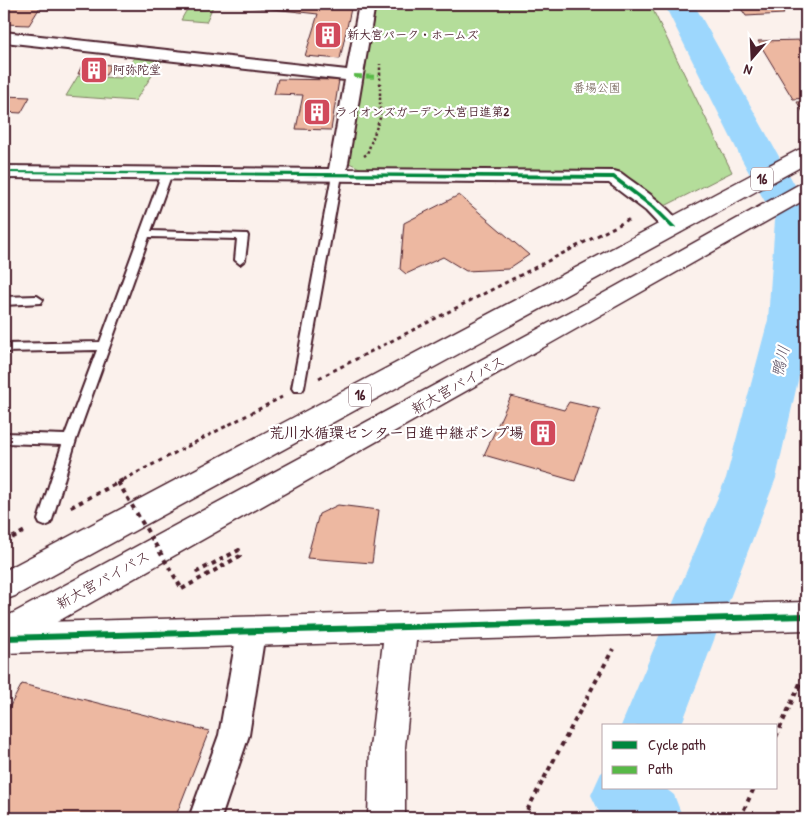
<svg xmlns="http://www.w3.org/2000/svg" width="810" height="822" font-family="'Patrick Hand','Klee One',sans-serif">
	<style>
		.green { fill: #b4dd9a; stroke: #7f7e62 }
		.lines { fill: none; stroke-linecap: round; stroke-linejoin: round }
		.river { fill: #9dd7fd; fill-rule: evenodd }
		.building { fill: #edb8a1; stroke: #4a1f2b }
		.lane-casing { stroke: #4a1f2b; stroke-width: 4 }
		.street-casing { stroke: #4a1f2b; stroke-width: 4 }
		.secondary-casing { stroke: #4a1f2b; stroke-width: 3 }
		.highway-casing { stroke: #4a1f2b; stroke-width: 3 }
		.path-far2 { stroke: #4a1f2b; stroke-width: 2.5; stroke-dasharray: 2.5 2.5; stroke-linecap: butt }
		.path-far1 { stroke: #4a1f2b; stroke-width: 3; stroke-dasharray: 4 4; stroke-linecap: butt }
		.path { stroke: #4a1f2b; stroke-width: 4; stroke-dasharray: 4.5 4.5; stroke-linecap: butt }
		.lane { fill: #fff; fill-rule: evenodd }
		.street { fill: #fff; fill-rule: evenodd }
		.secondary { fill: #fff; fill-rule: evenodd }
		.highway { fill: #fff; fill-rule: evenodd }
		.path-bridge { stroke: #4a1f2b; stroke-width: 4; stroke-dasharray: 4.5 4.5; stroke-linecap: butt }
		.quiet { stroke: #58b947; stroke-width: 4; stroke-dasharray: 8 4; stroke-linecap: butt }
		.cycleway-casing { stroke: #fff; stroke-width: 3 }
		.cycleway { fill: #00873e; fill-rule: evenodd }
		.labels { text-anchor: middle; stroke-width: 4.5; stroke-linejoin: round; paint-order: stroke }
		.far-poi-label { font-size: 12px; font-weight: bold; fill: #4a1f2b; stroke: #fff; text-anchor: start }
		.far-park-label { font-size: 12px; fill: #6a584c; stroke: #fff }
		.shield { fill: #fff; stroke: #80626b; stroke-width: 1 }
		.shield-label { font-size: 14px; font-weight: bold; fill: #4a1f2b }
		.street-label { font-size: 15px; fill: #4a1f2b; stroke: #fff }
		.poi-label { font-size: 15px; font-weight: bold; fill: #4a1f2b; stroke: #fff; text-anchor: end }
		.water-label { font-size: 16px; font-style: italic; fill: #63566a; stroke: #fff }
	</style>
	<rect width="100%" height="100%" fill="#fbf1ec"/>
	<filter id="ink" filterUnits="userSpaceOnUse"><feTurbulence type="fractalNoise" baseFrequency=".02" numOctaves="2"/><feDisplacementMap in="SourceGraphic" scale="10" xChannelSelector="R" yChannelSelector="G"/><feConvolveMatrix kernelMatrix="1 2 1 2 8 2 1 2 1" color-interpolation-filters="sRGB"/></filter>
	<g filter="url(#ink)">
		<path class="green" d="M 190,4 L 214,4 L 206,22 L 181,20 Z
			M 376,4 L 650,4 L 732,172 L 663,207 L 614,172 L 362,169 L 347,162 Z
			M 135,56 L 163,59 L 135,101 L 66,96 L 78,76 L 121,78 Z"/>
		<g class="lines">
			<path class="river" d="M 664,4 L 694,4 L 806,205 L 806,345 L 776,478 L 681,726 L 621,726 L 726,478 L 768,320 L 775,220 L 741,158 Z
				M 604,771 L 604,788 L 665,788 L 674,795 L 683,818 L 602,818 L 591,795 L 601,773 Z"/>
		</g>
		<path class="building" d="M 8,4 L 42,4 L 29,25 L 4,24 L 4,10 Z
			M 228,4 L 352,4 L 340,59 L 305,56 L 318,14 Z
			M 738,4 L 777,4 L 784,14 L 746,16 Z
			M 804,40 L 806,45 L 806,98 L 793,99 L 758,41 Z
			M 97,64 L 111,65 L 106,75 L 78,74 L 82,65 Z
			M 278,79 L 339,80 L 331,130 L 296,129 L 303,95 L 274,94 Z
			M 4,96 L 30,97 L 21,113 L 4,112 Z
			M 806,101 L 806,117 L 797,102 Z
			M 459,195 L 529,255 L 508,269 L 466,271 L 443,257 L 406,274 L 400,269 L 404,223 Z
			M 511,396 L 564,410 L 569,402 L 600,409 L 575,481 L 484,455 Z
			M 338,505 L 379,510 L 372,563 L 307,558 L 319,514 Z
			M 22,684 L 209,731 L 175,818 L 4,818 L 4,717 Z"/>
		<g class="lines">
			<g class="lane-casing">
				<path id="lane" d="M 167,170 L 172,173 L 151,231 L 247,234 L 248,236 L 245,260 L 240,264 L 235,260 L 237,239 L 149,237 L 76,440 L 52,520 L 50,524 L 45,526 L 40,524 L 38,520 L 62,445 L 4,443 L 4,433 L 65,435 L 97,350 L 4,352 L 4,344 L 100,342 L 162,173 Z
					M 337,172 L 342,175 L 304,388 L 302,391 L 294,391 L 292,388 L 332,175 Z
					M 37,296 L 43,300 L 41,303 L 4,305 L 4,297 Z"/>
			</g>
			<g class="street-casing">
				<path id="street" d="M 359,4 L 375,4 L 347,169 L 614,171 L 621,173 C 642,189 668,205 683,227 L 680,232 L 673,233 L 666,232 L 646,211 L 609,183 L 4,178 L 4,166 L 329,169 L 345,80 L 4,42 L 4,32 L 347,70 Z
					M 251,620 L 261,624 L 265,633 L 249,735 L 221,818 L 189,818 L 219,735 L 237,633 L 241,624 Z"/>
			</g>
			<g class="secondary-casing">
				<path id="secondary" d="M 806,602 L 806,630 L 416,641 L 405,747 L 405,818 L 368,818 L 370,747 L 383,642 L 4,653 L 4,623 Z"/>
			</g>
			<g class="highway-casing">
				<path id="highway" d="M 806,149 L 806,164 L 15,596 L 4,600 L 4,571 L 798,150 Z
					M 806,183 L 806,199 L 16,645 L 4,650 L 4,618 L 577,308 L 798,185 Z"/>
			</g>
			<path class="path-far2" d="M 387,9 L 404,4
				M 364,156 L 367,154 L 380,118 L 380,64"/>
			<path class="path-far1" d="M 319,378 L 632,218
				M 123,480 L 282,397"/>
			<path class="path" d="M 71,507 L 125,479
				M 4,542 L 27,530
				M 182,589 L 240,556 L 239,550 L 195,573
				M 776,737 L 806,670
				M 523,818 L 613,649
				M 740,818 L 754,788"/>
			<use href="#lane" class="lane"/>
			<use href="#street" class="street"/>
			<use href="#secondary" class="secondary"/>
			<use href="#highway" class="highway"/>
			<path class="path-bridge" d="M 118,482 L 182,589"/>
			<path class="quiet" d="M 392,4 L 396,6
				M 354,76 L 379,77"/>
			<g class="cycleway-casing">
				<path id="cycleway" d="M 4,171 L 614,175 L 655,206 L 676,227 L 675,228 L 671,228 L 651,208 L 613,179 L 4,173 Z
					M 806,613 L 806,619 L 4,641 L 4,635 Z"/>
			</g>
			<use href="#cycleway" class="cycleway"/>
		</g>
	</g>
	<defs>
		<g id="building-square" transform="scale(1.4375)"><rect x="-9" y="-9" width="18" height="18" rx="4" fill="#d1495b" stroke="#fff"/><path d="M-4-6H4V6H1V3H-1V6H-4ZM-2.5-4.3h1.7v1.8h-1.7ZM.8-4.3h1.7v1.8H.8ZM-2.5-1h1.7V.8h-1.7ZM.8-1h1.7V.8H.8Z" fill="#fff"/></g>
	</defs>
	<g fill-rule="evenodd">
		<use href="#building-square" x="328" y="35"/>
		<use href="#building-square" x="94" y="70"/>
		<use href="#building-square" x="317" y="112"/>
		<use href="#building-square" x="543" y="433"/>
	</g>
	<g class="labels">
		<g class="far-poi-label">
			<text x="347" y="39">新大宮パーク・ホームズ</text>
			<text x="113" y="74">阿弥陀堂</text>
			<text x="336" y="116">ライオンズガーデン大宮日進第2</text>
		</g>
		<g class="far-park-label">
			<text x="597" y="92">番場公園</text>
		</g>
		<g class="shield">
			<rect x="751" y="167.5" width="22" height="23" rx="4"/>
			<rect x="349" y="383.5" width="22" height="23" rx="4"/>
		</g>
		<g class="shield-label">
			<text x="762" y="184">16</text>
			<text x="360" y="400">16</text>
		</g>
		<g class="street-label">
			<text transform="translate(458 385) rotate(-29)" y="5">新大宮バイパス</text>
			<text transform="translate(103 580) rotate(-29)" y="5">新大宮バイパス</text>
		</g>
		<g class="poi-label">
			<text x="524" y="438">荒川水循環センター日進中継ポンプ場</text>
		</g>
		<g class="water-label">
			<text transform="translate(780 361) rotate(-76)" y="6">鴨川</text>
		</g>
	</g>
	<rect width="810" height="822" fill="none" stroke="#fff" stroke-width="20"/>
	<rect x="10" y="10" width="790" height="802" fill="none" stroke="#4a1f2b" stroke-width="2" filter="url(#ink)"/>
	<rect x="602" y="724" width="175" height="65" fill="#ffffff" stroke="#b7a5aa"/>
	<rect x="612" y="741" width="25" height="8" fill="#00873e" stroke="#b7a5aa"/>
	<text x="648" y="750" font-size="15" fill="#4a1f2b">Cycle path</text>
	<rect x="612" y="766" width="25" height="8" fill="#58b947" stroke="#b7a5aa"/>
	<text x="648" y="774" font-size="15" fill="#4a1f2b">Path</text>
	<g transform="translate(752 58) rotate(199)" stroke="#ffffff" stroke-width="4" paint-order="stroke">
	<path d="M0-4L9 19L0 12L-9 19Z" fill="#4a1f2b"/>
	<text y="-8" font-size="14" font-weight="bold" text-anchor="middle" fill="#4a1f2b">N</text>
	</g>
</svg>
